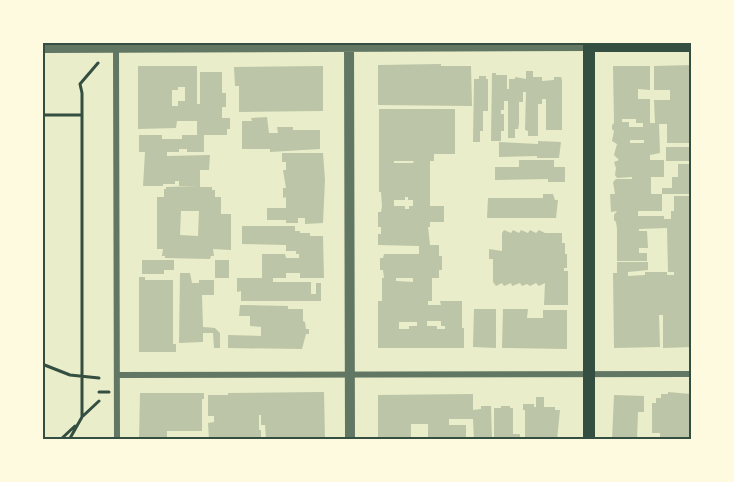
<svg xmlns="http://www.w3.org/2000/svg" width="734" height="482" font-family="Roboto,sans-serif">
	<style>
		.building { fill: #bcc5a7; fill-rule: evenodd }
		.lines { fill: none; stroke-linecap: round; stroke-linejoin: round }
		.path { stroke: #344e41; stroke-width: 3 }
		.minor { stroke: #617663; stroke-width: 6 }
		.tertiary { stroke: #617663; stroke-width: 10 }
		.secondary { stroke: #344e41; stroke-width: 12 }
		.neatline { fill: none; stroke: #344e41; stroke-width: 2 }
	</style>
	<rect width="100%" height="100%" fill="#e9edc9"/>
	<path class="building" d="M 441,64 L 441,66 L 471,66 L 472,106 L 378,105 L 378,65 Z
		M 692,65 L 692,143 L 667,143 L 667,124 L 659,124 L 660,153 L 650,155 L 650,160 L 664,160 L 664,177 L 651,177 L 651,194 L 662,194 L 662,188 L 672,188 L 672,177 L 678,177 L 678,164 L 692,164 L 692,194 L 662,194 L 662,211 L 638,211 L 638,216 L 664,216 L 664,219 L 671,219 L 671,211 L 674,211 L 674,196 L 692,196 L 692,347 L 663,348 L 663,315 L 659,315 L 660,347 L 614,348 L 613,273 L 617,273 L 617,262 L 648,262 L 648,270 L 628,272 L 628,276 L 645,275 L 645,272 L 667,272 L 667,275 L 674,275 L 674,272 L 668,272 L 667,228 L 639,229 L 639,231 L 647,231 L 648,248 L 639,248 L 639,253 L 647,253 L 647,261 L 617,261 L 617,229 L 616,222 L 614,220 L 614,215 L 617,211 L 611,212 L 610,194 L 615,194 L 613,182 L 616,179 L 632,179 L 632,177 L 617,178 L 615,175 L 616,168 L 614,162 L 619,160 L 614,155 L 617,144 L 612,141 L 614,131 L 612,129 L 612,125 L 614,123 L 613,66 L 650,66 L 650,90 L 638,89 L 638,99 L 650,99 L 650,123 L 655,123 L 654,100 L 670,100 L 670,90 L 654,90 L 654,66 ZM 622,119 L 636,119 L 636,123 L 643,123 L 643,127 L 629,127 L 629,122 L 622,122 ZM 630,140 L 644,140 L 644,143 L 630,143 Z
		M 138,66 L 197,66 L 197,104 L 200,104 L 200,72 L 222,72 L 222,93 L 226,93 L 226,107 L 222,107 L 222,118 L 230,118 L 230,129 L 227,129 L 227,135 L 204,135 L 204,152 L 187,152 L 187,149 L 179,149 L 179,152 L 167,152 L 167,156 L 210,155 L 209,170 L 200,170 L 200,187 L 212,187 L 212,190 L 215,190 L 215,197 L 221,197 L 221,214 L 231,214 L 231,250 L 213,249 L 214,256 L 211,256 L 210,259 L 165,258 L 165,256 L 162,256 L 163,249 L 157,249 L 157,197 L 164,197 L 164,189 L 166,189 L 166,187 L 198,186 L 179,186 L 179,181 L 175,181 L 175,184 L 163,184 L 163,186 L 143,186 L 145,152 L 139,152 L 139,135 L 162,135 L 162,139 L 182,139 L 182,135 L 197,135 L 197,121 L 177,121 L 176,128 L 138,129 ZM 178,87 L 185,87 L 185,101 L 178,101 L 178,106 L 172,106 L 172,90 L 178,90 ZM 181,211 L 199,211 L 198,236 L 180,235 Z
		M 323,66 L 323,111 L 239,112 L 239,86 L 235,86 L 234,67 Z
		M 526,71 L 533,71 L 533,77 L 542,77 L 542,81 L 554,80 L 554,77 L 561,77 L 562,80 L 562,130 L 546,130 L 546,99 L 542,99 L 542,104 L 538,104 L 538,136 L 528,136 L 528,131 L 525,130 L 526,92 L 523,92 L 523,102 L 519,102 L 519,124 L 518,129 L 515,129 L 515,138 L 508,138 L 508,101 L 504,101 L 504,110 L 501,110 L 501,114 L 504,114 L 504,131 L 501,131 L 501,141 L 491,141 L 492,73 L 496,73 L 496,75 L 507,75 L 507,89 L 509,89 L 509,79 L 515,79 L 515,77 L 526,79 Z
		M 479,76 L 486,76 L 486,79 L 488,79 L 488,111 L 483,111 L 483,131 L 480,131 L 480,142 L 473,142 L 474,79 L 479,79 Z
		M 379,109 L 455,109 L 455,154 L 434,154 L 434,161 L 430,161 L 430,206 L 444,206 L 444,222 L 430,222 L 430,227 L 428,227 L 430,245 L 439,245 L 439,256 L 442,256 L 442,270 L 439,270 L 439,278 L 432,278 L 432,301 L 428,301 L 428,305 L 441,305 L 440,301 L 462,301 L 462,328 L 464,328 L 464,348 L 378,348 L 378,301 L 382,301 L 382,278 L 384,278 L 383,270 L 380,270 L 380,258 L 383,258 L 384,254 L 419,254 L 419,246 L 378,245 L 378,234 L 381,234 L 381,227 L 378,227 L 378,212 L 381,212 L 382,206 L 381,192 L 379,192 ZM 394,161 L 414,161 L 413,163 L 394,163 ZM 405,197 L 408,197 L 408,200 L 413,200 L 413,206 L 409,206 L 409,209 L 405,209 L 405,206 L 394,206 L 394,200 L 405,200 ZM 396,278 L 413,278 L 413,282 L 396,281 ZM 427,321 L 441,321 L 441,326 L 445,326 L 445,329 L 437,329 L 437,326 L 427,326 ZM 399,322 L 417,322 L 417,326 L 409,326 L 409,329 L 399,329 Z
		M 267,117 L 269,133 L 278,133 L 277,127 L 293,127 L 293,130 L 320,130 L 320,149 L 270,152 L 270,149 L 242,149 L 242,121 L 252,121 L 251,118 Z
		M 538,141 L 561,142 L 559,158 L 537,158 L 537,156 L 499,157 L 499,142 L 538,144 Z
		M 666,147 L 692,147 L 692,161 L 666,161 Z
		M 282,153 L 323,153 L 325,180 L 323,223 L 305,224 L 305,218 L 298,218 L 298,223 L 286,223 L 286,220 L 267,220 L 267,208 L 286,208 L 286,197 L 283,198 L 283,188 L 286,188 L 283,170 L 286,170 L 286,162 L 282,162 Z
		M 519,160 L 554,160 L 554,167 L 565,167 L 565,182 L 548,182 L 548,179 L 495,180 L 495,167 L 519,167 Z
		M 543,194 L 553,194 L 555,200 L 558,200 L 556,218 L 487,218 L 488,198 L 543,198 Z
		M 242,226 L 295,226 L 295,231 L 300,231 L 300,233 L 310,233 L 310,236 L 323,236 L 324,278 L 300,278 L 300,273 L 286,273 L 286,278 L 273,278 L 273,282 L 311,282 L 311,294 L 316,294 L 316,283 L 321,283 L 321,301 L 241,301 L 241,291 L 237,292 L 237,278 L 262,278 L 262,254 L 285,254 L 286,258 L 299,258 L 299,254 L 296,254 L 296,251 L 286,251 L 286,245 L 242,244 Z
		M 504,230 L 511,233 L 513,230 L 519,233 L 521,230 L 528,233 L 530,230 L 536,233 L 539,230 L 545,233 L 562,233 L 562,243 L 565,243 L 565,254 L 567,254 L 567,268 L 564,268 L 564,271 L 568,271 L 568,305 L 544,305 L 545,283 L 539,286 L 536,283 L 530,286 L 527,284 L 522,286 L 520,283 L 512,286 L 511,283 L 504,286 L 502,283 L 496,286 L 493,282 L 493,259 L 489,259 L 489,249 L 502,251 L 502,233 Z
		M 142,260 L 174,260 L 174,270 L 164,270 L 164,274 L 142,274 Z
		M 215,260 L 229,260 L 229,278 L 215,278 Z
		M 180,273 L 190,273 L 192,283 L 199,283 L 199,280 L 214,280 L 214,295 L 202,295 L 203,327 L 215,328 L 220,333 L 220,348 L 214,348 L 213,333 L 203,333 L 203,342 L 179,343 Z
		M 139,277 L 145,277 L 145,280 L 173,280 L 173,344 L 176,344 L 176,352 L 139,352 Z
		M 240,305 L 288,306 L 288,309 L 303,309 L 303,321 L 305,322 L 306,329 L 309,329 L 309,334 L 306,334 L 302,349 L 228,348 L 228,335 L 261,336 L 261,327 L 250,326 L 250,316 L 239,316 Z
		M 474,309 L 496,309 L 496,348 L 473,347 Z
		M 503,309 L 528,309 L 527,318 L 543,318 L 543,310 L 567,310 L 567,349 L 502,348 Z
		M 324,392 L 325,440 L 266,440 L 265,425 L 261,425 L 261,415 L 259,415 L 259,430 L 261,430 L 261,440 L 209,440 L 208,423 L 214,422 L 214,416 L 208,416 L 208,395 L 228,395 L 228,393 Z
		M 668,392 L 691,394 L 691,440 L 660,440 L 660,433 L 652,433 L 652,403 L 656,403 L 656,398 L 661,398 L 661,394 L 668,394 Z
		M 140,393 L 204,393 L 204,399 L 202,399 L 202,431 L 167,431 L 167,440 L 139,440 Z
		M 473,394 L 473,410 L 481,409 L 481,406 L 491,406 L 492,440 L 474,440 L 473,419 L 449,419 L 449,425 L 466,425 L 466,440 L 428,440 L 428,424 L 411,424 L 411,440 L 378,440 L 378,395 Z
		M 614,395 L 644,396 L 644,412 L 638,412 L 637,440 L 612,440 Z
		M 536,397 L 544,397 L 544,407 L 555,407 L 555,410 L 560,410 L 557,440 L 525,440 L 525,410 L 523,410 L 523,404 L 534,404 L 534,407 L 536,407 Z
		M 501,406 L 510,406 L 510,408 L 513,408 L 513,434 L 520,434 L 520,440 L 494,440 L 494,408 L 501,408 Z"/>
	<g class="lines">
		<path class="path" d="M 42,115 L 82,115
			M 42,364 L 70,375 L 99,378
			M 99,392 L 109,392
			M 83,416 L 99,401
			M 60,440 L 75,426
			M 69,440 L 82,417 L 82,93 L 80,84 L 98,63"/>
		<path class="minor" d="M 116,47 L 117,440
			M 117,375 L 692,374"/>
		<path class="tertiary" d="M 349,42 L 350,440
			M 42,48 L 589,46"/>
		<path class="secondary" d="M 589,42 L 589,440
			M 589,46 L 692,46"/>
	</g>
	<rect width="734" height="482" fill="none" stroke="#fefae0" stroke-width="87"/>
	<rect x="44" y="44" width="646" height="394" class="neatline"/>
</svg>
